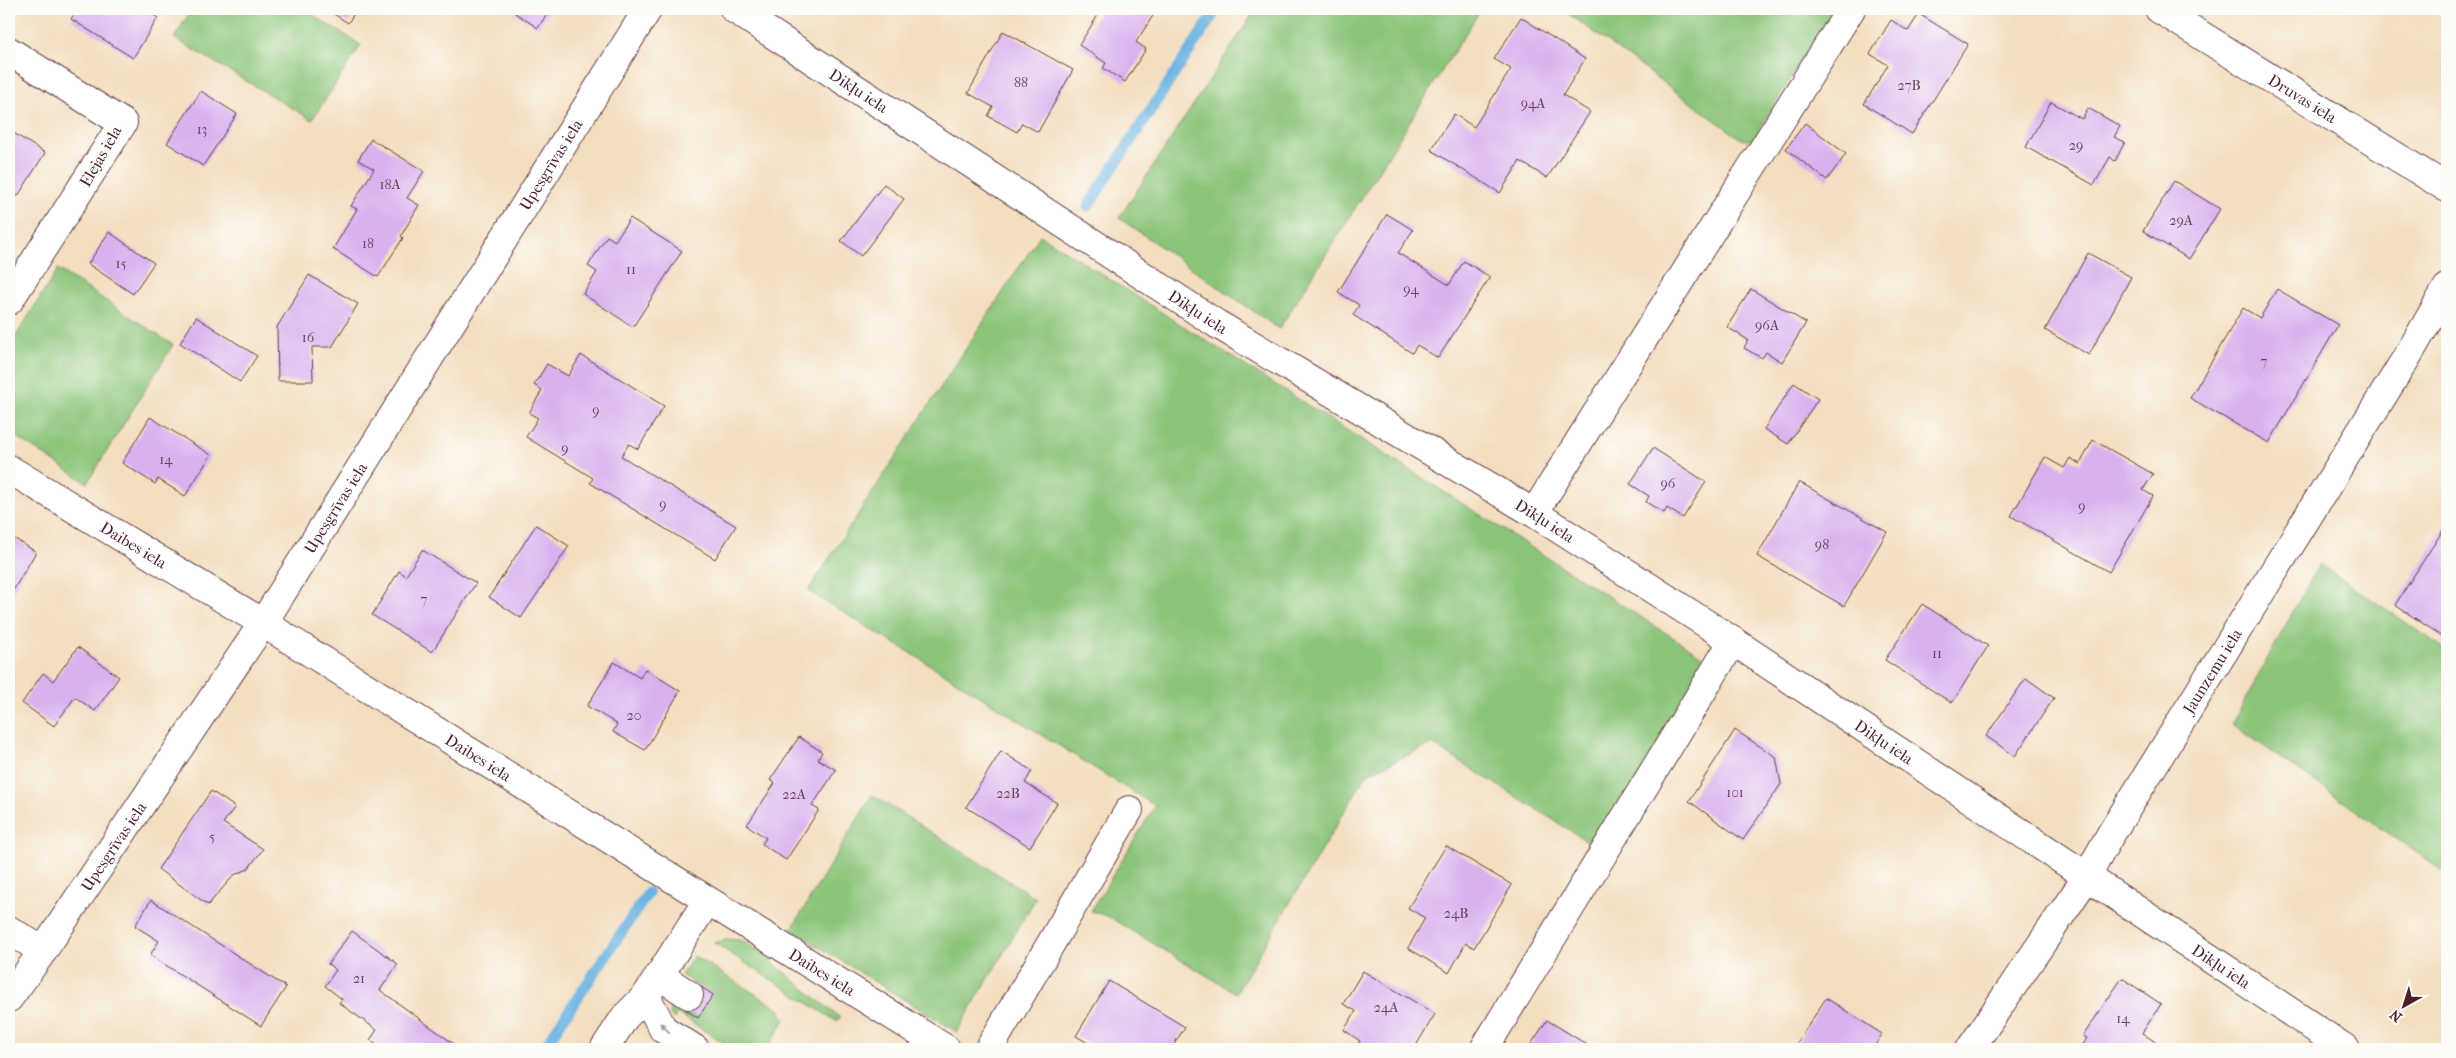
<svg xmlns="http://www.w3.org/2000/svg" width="2456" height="1058" font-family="'IM FELL French Canon',serif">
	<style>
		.green { fill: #8ac478; stroke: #6a7252 }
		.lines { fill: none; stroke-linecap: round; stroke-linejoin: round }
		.stream { stroke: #6ab3e2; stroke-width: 11 }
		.building { fill: #d8b2ef }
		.minor-casing { stroke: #633c41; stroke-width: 30 }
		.minor { stroke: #fff; stroke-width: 28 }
		.oneway { fill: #ae9aa0 }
		.labels { text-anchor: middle; stroke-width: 4; stroke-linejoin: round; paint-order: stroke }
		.number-label { font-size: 14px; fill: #6e445c }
		.street-label { font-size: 16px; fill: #4a1f2b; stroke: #fdfcf7 }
	</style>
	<rect width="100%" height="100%" fill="#fdfcf7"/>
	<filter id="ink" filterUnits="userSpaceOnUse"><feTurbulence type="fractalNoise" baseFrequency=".02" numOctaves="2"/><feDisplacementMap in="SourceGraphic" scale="10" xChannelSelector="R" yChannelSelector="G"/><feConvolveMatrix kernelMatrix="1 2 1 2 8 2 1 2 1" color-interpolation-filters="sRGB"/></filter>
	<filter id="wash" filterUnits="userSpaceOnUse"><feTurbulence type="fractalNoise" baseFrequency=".0096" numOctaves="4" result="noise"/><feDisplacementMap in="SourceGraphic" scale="20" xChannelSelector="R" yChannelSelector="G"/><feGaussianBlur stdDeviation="1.12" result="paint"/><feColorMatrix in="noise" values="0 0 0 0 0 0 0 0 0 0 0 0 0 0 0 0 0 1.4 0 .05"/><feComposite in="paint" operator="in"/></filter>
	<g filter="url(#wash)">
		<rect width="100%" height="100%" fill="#f3dec0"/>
		<path class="green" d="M 192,9 L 303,9 L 361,45 L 312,120 L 174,38 Z
			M 1256,9 L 1481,9 L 1279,329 L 1119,218 Z
			M 1562,9 L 1833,9 L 1752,141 L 1741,139 Z
			M 1040,235 L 1710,661 L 1598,848 L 1432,744 L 1367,774 L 1236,993 L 1107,916 L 1091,911 L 1155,806 L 945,674 L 808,591 Z
			M 58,269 L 173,345 L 87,483 L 9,432 L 9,347 Z
			M 2319,564 L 2447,650 L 2447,874 L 2232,724 Z
			M 872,795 L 1036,898 L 957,1032 L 791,930 Z
			M 728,939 L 741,940 L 760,952 L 840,1018 L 836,1021 L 714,943 Z
			M 694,956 L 778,1008 L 785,1019 L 767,1049 L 733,1049 L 677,1013 L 674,1019 L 670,1015 L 669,999 L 697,1018 L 713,995 L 681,975 Z"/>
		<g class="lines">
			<path class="stream" d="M 1088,206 L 1217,9
				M 543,1049 L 648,893"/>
		</g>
		<g id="blocks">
			<path class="building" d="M 77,9 L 144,9 L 158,18 L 133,58 L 71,19 Z
				M 326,9 L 357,9 L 348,23 Z
				M 518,9 L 550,9 L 538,28 L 515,13 Z
				M 1102,9 L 1152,9 L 1156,11 L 1136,42 L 1146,49 L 1125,82 L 1103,68 L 1106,63 L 1079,45 Z
				M 1919,14 L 1968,44 L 1912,134 L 1864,104 L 1888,65 L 1870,54 L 1891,20 L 1908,31 Z
				M 1521,17 L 1585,59 L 1563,95 L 1590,112 L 1547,178 L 1520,161 L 1500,193 L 1431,150 L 1454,114 L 1474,127 L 1511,69 L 1494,59 Z
				M 1003,31 L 1073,70 L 1038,132 L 1022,123 L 1017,132 L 988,116 L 993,107 L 968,93 Z
				M 201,91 L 237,114 L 203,166 L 167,143 Z
				M 2051,102 L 2082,119 L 2088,108 L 2120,126 L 2114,137 L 2125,142 L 2115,161 L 2110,157 L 2094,185 L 2026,147 Z
				M 1805,123 L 1846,154 L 1827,180 L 1786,149 Z
				M 9,130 L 45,153 L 18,196 L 9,191 Z
				M 371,139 L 424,171 L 407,198 L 419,205 L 401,236 L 403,238 L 378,277 L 333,249 L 357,209 L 351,206 L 374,169 L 358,160 Z
				M 2174,181 L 2220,209 L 2189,259 L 2143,231 Z
				M 884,184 L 904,199 L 861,256 L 841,241 Z
				M 1387,214 L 1413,230 L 1398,253 L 1449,285 L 1464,261 L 1490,277 L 1438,358 L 1417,345 L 1412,353 L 1353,315 L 1359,305 L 1338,292 Z
				M 630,218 L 682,251 L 633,327 L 583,294 L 597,272 L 588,266 L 607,236 L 615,241 Z
				M 109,232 L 154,263 L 133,294 L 88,264 Z
				M 2088,253 L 2131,277 L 2089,355 L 2045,330 Z
				M 309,275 L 358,304 L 332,347 L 312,347 L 313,381 L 278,381 L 277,327 Z
				M 1751,289 L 1806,323 L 1782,362 L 1766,352 L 1762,358 L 1744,348 L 1748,340 L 1727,327 Z
				M 2277,289 L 2338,325 L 2269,443 L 2190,398 L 2243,308 L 2260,318 Z
				M 196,317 L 257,356 L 240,382 L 180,343 Z
				M 581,355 L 664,406 L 638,449 L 629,444 L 621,456 L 736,526 L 715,559 L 590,483 L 593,478 L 526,437 L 538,418 L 529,413 L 542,390 L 534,385 L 547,364 L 568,376 Z
				M 1794,383 L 1818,399 L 1788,444 L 1764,429 Z
				M 150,417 L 211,455 L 185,496 L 158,479 L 155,484 L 122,463 Z
				M 2093,440 L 2153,474 L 2143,490 L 2153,496 L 2109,572 L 2011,516 L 2045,457 L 2064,468 L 2070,458 L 2080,464 Z
				M 1653,448 L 1706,482 L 1683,518 L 1667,508 L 1664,513 L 1646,502 L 1649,496 L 1630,484 Z
				M 1799,482 L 1887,532 L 1844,606 L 1757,556 Z
				M 2447,524 L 2447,635 L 2445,638 L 2395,605 Z
				M 536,525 L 569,546 L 521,618 L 489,597 Z
				M 9,535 L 36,552 L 11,594 L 9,593 Z
				M 422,550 L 476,583 L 432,652 L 372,615 L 399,571 L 406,576 Z
				M 1922,604 L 1988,646 L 1952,703 L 1885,660 Z
				M 78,647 L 119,677 L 95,711 L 75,697 L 54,726 L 22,703 L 43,673 L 53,681 Z
				M 614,662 L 640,678 L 645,669 L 680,691 L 645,750 L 613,732 L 617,724 L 587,706 Z
				M 2026,678 L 2054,698 L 2015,756 L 1986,736 Z
				M 1735,730 L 1776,757 L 1781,784 L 1743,840 L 1689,801 Z
				M 799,737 L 822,752 L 818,759 L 836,770 L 812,806 L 819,810 L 786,860 L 762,844 L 766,838 L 747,825 L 775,783 L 770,780 Z
				M 1001,751 L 1032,771 L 1025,783 L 1057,803 L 1030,847 L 966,807 Z
				M 211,791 L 235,807 L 223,823 L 263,849 L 248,869 L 234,875 L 208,905 L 158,869 Z
				M 1446,846 L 1512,885 L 1474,948 L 1466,943 L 1449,973 L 1408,948 L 1425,918 L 1408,908 Z
				M 151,900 L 286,987 L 261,1026 L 150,955 L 159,941 L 135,926 Z
				M 352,931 L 398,964 L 380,990 L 454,1044 L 450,1049 L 382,1049 L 370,1040 L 377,1030 L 339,1003 L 342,999 L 325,986 L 336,970 L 328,964 Z
				M 1363,971 L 1435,1014 L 1414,1049 L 1355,1049 L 1360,1041 L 1344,1030 L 1356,1011 L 1343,1004 Z
				M 2122,978 L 2161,1004 L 2142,1033 L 2166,1049 L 2075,1049 L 2078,1045 L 2081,1048 L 2087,1038 L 2083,1036 Z
				M 1109,981 L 1185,1027 L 1171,1049 L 1098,1049 L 1076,1036 Z
				M 700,986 L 713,995 L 698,1018 L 685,1009 Z
				M 1826,998 L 1882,1034 L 1873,1049 L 1793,1049 Z
				M 1547,1020 L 1594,1049 L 1528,1049 Z"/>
		</g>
	</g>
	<g filter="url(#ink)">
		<use href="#blocks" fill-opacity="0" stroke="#633c41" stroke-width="1"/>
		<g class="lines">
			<g class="minor-casing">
				<g id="minor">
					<path id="s1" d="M 734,9 L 1217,324 L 1534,513 L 1733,641 L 2346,1049"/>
					<path id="s2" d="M 2159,9 L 2447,188"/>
					<path d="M 9,51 L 123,123 L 9,301"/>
					<path id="s3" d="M 9,469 L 263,623 L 946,1049"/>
					<path d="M 1534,513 L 1851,9"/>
					<path d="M 9,930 L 43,951"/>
					<path d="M 659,975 L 689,995"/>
					<path d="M 646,996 L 663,1029 L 695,1049"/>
					<path id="s4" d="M 9,998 L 43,951 L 263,623 L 648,9"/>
					<path d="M 604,1049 L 625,1017 L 646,996 L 707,901"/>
					<path d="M 989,1049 L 1129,810"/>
					<path d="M 1484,1049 L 1733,641"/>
					<path id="s5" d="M 1970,1049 L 2086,878 L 2109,837 L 2410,352 L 2447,288"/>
				</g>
			</g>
			<use href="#minor" class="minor"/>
		</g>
		<defs><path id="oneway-solid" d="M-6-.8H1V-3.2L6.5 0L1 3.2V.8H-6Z" transform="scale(1.25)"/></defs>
		<use class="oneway" href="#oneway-solid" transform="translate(665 1028) rotate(-134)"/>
	</g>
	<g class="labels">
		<g class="number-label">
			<text x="1021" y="87">88</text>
			<text x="1909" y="90">27B</text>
			<text x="1533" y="108">94A</text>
			<text x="202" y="134">13</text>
			<text x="2076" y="150">29</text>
			<text x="390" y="189">18A</text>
			<text x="2181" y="225">29A</text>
			<text x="368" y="248">18</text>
			<text x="121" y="268">15</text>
			<text x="631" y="274">11</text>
			<text x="1411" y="294">94</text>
			<text x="1767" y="330">96A</text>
			<text x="308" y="342">16</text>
			<text x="2264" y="366">7</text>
			<text x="596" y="415">9</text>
			<text x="565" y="453">9</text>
			<text x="166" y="464">14</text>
			<text x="1668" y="488">96</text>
			<text x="663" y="509">9</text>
			<text x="2082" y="511">9</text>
			<text x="1822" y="549">98</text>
			<text x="424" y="604">7</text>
			<text x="1937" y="658">11</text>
			<text x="634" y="720">20</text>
			<text x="1735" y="797">101</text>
			<text x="1008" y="798">22B</text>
			<text x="794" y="799">22A</text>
			<text x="212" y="841">5</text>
			<text x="1456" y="918">24B</text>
			<text x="359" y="983">21</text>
			<text x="1386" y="1012">24A</text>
			<text x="2123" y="1023">14</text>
		</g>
		<g class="street-label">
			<text dy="6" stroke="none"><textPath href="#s1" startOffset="149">Dikļu iela</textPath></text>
			<text dy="6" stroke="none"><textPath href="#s2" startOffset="169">Druvas iela</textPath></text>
			<text transform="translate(100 156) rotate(-60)" y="6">Elejas iela</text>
			<text dy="6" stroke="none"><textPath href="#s4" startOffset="994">Upesgrīvas iela</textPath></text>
			<text dy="6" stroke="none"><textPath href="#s1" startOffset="554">Dikļu iela</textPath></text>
			<text dy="6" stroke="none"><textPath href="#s4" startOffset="589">Upesgrīvas iela</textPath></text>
			<text dy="6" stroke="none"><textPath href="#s1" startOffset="959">Dikļu iela</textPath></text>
			<text dy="6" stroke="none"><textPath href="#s3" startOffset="146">Daibes iela</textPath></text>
			<text dy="6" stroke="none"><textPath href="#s5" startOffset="449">Jaunzemu iela</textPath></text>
			<text dy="6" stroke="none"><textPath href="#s1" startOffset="1364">Dikļu iela</textPath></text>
			<text dy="6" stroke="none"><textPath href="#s3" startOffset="551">Daibes iela</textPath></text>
			<text dy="6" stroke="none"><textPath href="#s4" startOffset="184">Upesgrīvas iela</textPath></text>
			<text dy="6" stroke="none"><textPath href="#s1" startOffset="1769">Dikļu iela</textPath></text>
			<text dy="6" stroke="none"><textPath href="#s3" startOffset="956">Daibes iela</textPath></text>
		</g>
	</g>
	<rect width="2456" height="1058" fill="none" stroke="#fdfcf7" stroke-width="30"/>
	<g transform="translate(2404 1006) rotate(219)" stroke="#fdfcf7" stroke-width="4" paint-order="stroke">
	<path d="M0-4L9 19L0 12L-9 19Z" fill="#4a1f2b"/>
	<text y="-8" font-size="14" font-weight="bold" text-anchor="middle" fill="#4a1f2b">N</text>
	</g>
</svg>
